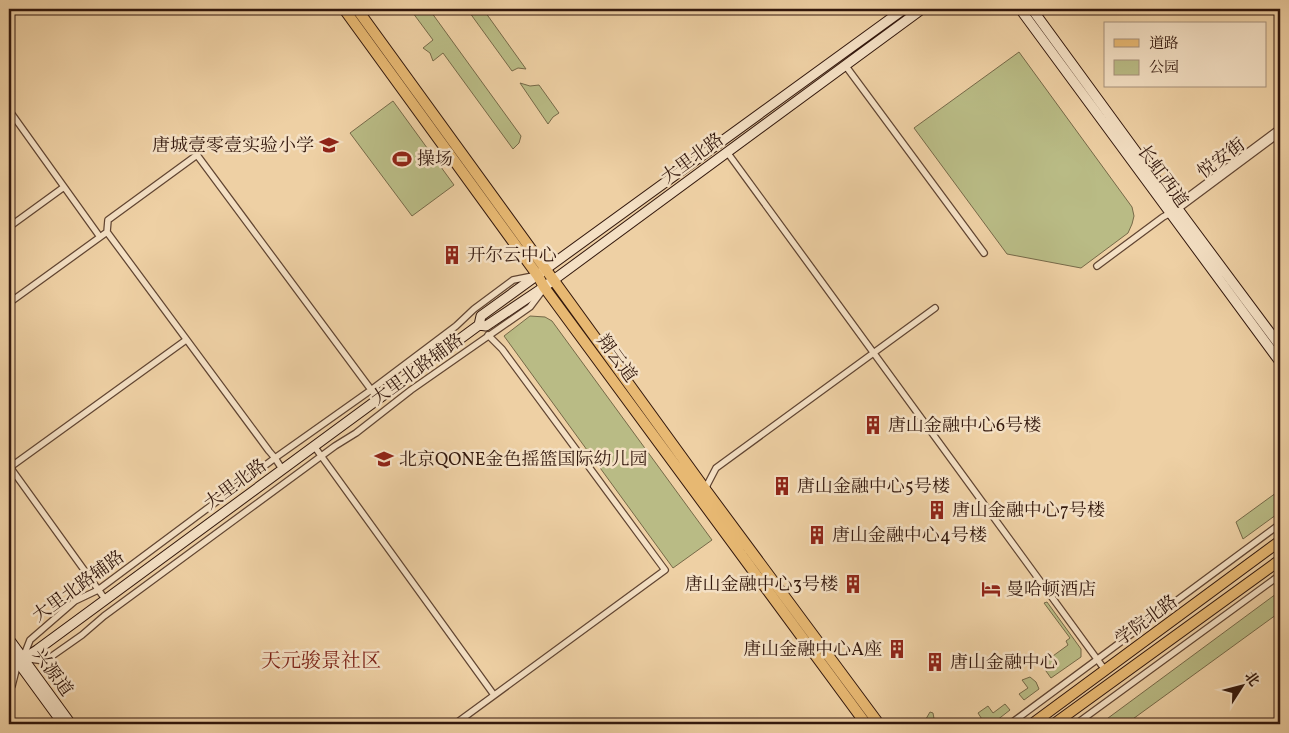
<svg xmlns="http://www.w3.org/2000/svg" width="1289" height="733" font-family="Vollkorn,'Noto Serif SC',serif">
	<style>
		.green { fill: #b9bb85; stroke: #766948 }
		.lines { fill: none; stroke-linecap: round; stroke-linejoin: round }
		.minor-casing { stroke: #614532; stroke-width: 8 }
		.secondary-casing { stroke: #32170c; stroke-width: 11 }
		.primary-casing { stroke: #32170c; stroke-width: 12 }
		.minor { stroke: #f4e0c4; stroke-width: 5.5 }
		.secondary { stroke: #f4e0c4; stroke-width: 9 }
		.primary { stroke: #e7b872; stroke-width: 10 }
		.labels { text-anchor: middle; stroke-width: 5; stroke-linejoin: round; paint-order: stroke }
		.poi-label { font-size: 18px; fill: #32170c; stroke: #f4e0c4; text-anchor: start }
		.street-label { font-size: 18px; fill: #32170c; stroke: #f4e0c4 }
		.quarter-label { font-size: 20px; fill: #7a1f14; stroke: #f4e0c4 }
	</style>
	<rect width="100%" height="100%" fill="#eed0a4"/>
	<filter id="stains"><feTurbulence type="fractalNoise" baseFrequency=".004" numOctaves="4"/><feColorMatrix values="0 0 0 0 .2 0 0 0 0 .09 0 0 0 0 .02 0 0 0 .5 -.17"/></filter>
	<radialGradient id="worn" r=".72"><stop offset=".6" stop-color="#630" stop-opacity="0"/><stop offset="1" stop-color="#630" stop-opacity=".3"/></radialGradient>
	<path class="green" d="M 410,9 L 429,9 L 521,136 L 519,143 L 513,149 L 443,53 L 433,61 L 430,53 L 423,48 L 433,40 Z
		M 467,9 L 483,9 L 526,69 L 518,68 L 512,71 Z
		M 1019,52 L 1132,207 L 1134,216 L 1132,224 L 1128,233 L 1081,268 L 1007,254 L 914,128 Z
		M 520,83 L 530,86 L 539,85 L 559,113 L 553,117 L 548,124 Z
		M 393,101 L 454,185 L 412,216 L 350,133 Z
		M 530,316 L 545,317 L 552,321 L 712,540 L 673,568 L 504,336 Z
		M 1280,490 L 1280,512 L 1243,539 L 1236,522 Z
		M 1280,591 L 1280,612 L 1126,724 L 1100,724 Z
		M 1047,602 L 1081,649 L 1081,657 L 1051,678 L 1038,660 L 1042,657 L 1046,661 L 1068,645 L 1066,641 L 1070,638 L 1044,603 Z
		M 1030,677 L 1036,682 L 1039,689 L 1024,700 L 1019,694 L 1028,688 L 1022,680 Z
		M 1005,704 L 1010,710 L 992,724 L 985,724 L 978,713 L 988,706 L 993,713 Z
		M 930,712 L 933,713 L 935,724 L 923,724 Z"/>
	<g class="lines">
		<g class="minor-casing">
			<path id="minor" d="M 845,65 L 984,253
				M 9,110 L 100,237
				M 727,152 L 1105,670
				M 1174,207 L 1280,128
				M 9,227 L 64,187
				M 107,232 L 108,220 L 197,155 L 378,399
				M 1097,266 L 1163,217 L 1178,209 L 1280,133
				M 533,276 L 513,280 L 474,309 L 456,326 L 371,390 L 275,458 L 98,590 L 75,601 L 30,640 L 23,658 L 45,661 L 82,635 L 104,616 L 335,446 L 356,433 L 411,390 L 530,307 L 542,291
				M 9,303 L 107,232 L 269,451 L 275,458 L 282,469
				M 314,446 L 494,695
				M 10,467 L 105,599
				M 9,468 L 186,340
				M 705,489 L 716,468 L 935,308
				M 9,662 L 18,662 L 12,686 L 9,687
				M 455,724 L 665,570 L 502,349 L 488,335
				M 1010,724 L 1280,524
				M 1076,724 L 1280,575"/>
		</g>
		<g class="secondary-casing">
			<path id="secondary" d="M 1020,9 L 1280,362
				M 1032,9 L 1178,209 L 1280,346
				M 479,325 L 486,326 L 544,287 L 922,9
				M 9,639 L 71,724
				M 9,650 L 63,724
				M 9,669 L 18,662 L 37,650 L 479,325 L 481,316 L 904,9"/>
		</g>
		<g class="primary-casing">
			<path id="primary" d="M 344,9 L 538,276 L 544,287 L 866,724
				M 357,9 L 705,489 L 879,724
				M 1032,724 L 1280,541
				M 1054,724 L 1280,560"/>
		</g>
		<use href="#minor" class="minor"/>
		<use href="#secondary" class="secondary"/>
		<use href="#primary" class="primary"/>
	</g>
	<defs>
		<g id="school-bare" transform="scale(1.5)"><path d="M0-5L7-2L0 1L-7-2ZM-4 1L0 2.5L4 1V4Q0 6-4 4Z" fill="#8f2418" stroke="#f4e0c4" stroke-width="2.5" paint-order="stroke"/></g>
		<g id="stadium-bare" transform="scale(1.5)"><path d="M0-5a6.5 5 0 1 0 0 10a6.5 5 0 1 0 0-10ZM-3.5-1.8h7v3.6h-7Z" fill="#8f2418" stroke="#f4e0c4" stroke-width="2.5" paint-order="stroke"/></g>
		<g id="building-bare" transform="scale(1.5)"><path d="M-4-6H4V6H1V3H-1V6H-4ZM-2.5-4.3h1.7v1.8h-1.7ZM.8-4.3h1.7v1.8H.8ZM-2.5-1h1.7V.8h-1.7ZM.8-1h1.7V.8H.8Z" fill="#8f2418" stroke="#f4e0c4" stroke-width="2.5" paint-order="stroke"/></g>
		<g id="hotel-bare" transform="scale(1.5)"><path d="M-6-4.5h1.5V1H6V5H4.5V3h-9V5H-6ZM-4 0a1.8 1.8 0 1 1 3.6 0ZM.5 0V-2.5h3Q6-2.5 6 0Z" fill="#8f2418" stroke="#f4e0c4" stroke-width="2.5" paint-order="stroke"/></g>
	</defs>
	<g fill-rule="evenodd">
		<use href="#school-bare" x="329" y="145"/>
		<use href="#stadium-bare" x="402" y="159"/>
		<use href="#building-bare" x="452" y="255"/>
		<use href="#building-bare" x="873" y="425"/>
		<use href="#school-bare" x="384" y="459"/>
		<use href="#building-bare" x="782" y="486"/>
		<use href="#building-bare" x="937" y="510"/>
		<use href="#building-bare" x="817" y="535"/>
		<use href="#building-bare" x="853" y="584"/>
		<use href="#hotel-bare" x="991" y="589"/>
		<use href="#building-bare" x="897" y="649"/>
		<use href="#building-bare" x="935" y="662"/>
	</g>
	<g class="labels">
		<g class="poi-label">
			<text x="314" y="151" text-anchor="end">唐城壹零壹实验小学</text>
			<text x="417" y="165">操场</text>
			<text x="467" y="261">开尔云中心</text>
			<text x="888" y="431">唐山金融中心6号楼</text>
			<text x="399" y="465">北京QONE金色摇篮国际幼儿园</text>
			<text x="797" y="492">唐山金融中心5号楼</text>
			<text x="952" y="516">唐山金融中心7号楼</text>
			<text x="832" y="541">唐山金融中心4号楼</text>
			<text x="838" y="590" text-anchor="end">唐山金融中心3号楼</text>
			<text x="1006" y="595">曼哈顿酒店</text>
			<text x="882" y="655" text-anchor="end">唐山金融中心A座</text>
			<text x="950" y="668">唐山金融中心</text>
		</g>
		<g class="street-label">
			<text transform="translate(692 158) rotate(-36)" y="6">大里北路</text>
			<text transform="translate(1221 158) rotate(-37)" y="6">悦安街</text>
			<text transform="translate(1163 176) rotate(54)" y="6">长虹西道</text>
			<text transform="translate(617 358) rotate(54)" y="6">翔云道</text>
			<text transform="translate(417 369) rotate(-36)" y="6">大里北路辅路</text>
			<text transform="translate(235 484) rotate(-36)" y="6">大里北路</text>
			<text transform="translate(78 586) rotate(-36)" y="6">大里北路辅路</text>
			<text transform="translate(1146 620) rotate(-36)" y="6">学院北路</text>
			<text transform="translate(53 672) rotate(54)" y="6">兴源道</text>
		</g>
		<g class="quarter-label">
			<text x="321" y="667">天元骏景社区</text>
		</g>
	</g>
	<rect width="1289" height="733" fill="none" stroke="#eed0a4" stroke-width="30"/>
	<rect x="10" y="10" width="1269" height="713" fill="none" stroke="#32170c" stroke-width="2.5"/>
	<rect x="15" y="15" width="1259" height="703" fill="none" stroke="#32170c"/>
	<rect x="1104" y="22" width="162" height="65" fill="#f4e0c4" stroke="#a6907a"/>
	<rect x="1114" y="39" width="25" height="8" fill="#e7b872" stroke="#a6907a"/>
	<text x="1149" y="48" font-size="15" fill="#32170c">道路</text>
	<rect x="1114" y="60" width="25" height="15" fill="#b9bb85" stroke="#a6907a"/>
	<text x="1149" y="72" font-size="15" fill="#32170c">公园</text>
	<g transform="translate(1242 686) rotate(54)" stroke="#f4e0c4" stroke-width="4" paint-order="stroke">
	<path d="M0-4L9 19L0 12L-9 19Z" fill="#32170c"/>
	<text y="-8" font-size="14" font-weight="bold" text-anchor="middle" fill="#32170c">北</text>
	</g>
	<rect width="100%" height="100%" filter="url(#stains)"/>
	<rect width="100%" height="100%" fill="url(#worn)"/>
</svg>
